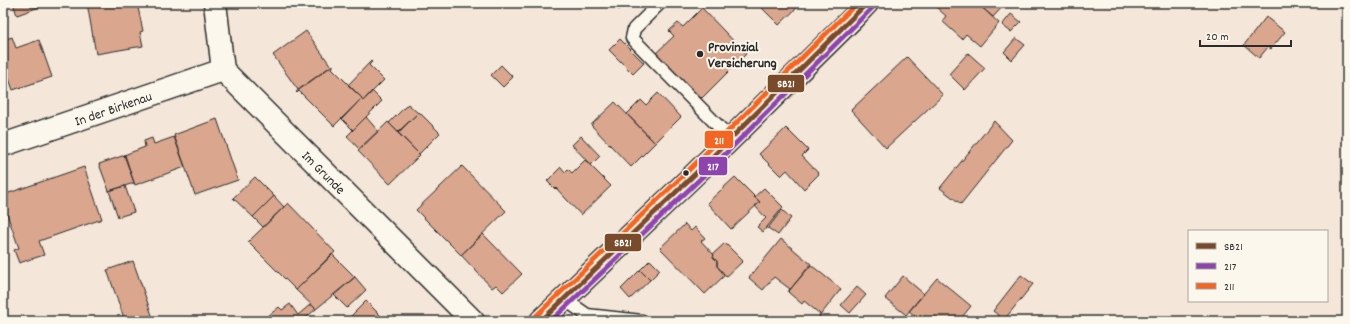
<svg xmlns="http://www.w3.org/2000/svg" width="1350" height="324" font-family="Dekko,sans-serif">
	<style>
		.building { fill: #daa68e; stroke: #2b2b2b }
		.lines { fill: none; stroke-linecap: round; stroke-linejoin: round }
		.lane-casing { stroke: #2b2b2b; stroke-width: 15 }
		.street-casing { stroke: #2b2b2b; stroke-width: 25 }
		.lane { stroke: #fbf7ec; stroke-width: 12 }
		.street { stroke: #fbf7ec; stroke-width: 22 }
		.bus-1-casing { stroke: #fbf7ec; stroke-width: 8 }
		.bus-2-casing { stroke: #fbf7ec; stroke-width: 8 }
		.bus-3-casing { stroke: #fbf7ec; stroke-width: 8 }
		.bus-1 { stroke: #7a4b2a; stroke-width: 5 }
		.bus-2 { stroke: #8e44ad; stroke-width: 5 }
		.bus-3 { stroke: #f26522; stroke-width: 5 }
		.poi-dot { fill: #2b2b2b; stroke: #fbf7ec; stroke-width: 1.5 }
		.labels { text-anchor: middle; stroke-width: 4; stroke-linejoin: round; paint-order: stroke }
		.poi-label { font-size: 14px; font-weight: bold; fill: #2b2b2b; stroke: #fbf7ec; text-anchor: start }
		.street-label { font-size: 14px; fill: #2b2b2b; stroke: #fbf7ec }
		.line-badge { stroke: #fbf7ec; stroke-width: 1.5 }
		.badge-label { font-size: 11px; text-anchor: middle; font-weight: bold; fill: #fff }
	</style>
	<rect width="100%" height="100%" fill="#f4e7d9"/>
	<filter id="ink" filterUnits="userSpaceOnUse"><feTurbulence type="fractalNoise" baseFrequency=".025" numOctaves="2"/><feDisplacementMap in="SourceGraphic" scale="8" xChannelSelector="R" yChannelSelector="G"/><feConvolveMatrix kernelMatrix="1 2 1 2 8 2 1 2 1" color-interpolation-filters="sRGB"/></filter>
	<g filter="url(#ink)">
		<path class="building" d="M 13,3 L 44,3 L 45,5 L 17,15 Z
			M 87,3 L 137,3 L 143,31 L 140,32 L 143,46 L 96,54 Z
			M 613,3 L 626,3 L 619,10 Z
			M 757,3 L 802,3 L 779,25 Z
			M 939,3 L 977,3 L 999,23 L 980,46 L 966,34 L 962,39 L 942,21 L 946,16 L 936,7 Z
			M 977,3 L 1006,3 L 993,17 Z
			M 702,8 L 746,54 L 702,98 L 701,97 L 699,99 L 655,54 L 674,36 L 669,31 L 678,23 L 683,27 Z
			M 1011,14 L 1021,22 L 1011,32 L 1002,25 Z
			M 1266,17 L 1285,32 L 1271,49 L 1268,47 L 1259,58 L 1244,45 Z
			M 306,31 L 331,66 L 298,90 L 273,55 Z
			M 12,37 L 16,48 L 39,40 L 52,77 L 13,90 L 3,62 L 3,40 Z
			M 1016,38 L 1025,45 L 1012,60 L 1004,52 Z
			M 620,39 L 644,63 L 633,74 L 609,50 Z
			M 968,53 L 985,68 L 965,90 L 949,74 Z
			M 907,57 L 943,95 L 886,148 L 851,110 Z
			M 371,61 L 372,62 L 369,65 L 384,80 L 363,101 L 361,99 L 362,98 L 348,85 Z
			M 333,65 L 333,67 L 332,68 L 362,98 L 334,126 L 299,91 L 297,93 L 296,92 Z
			M 501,65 L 513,77 L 503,87 L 491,75 Z
			M 372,91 L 382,101 L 353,130 L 342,119 L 361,99 L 363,101 Z
			M 658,93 L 681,117 L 655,143 L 627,114 L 641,100 L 646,105 Z
			M 615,102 L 655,143 L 631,167 L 591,125 Z
			M 408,104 L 418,113 L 398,132 L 389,123 Z
			M 419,112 L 440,133 L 419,154 L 398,133 Z
			M 366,117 L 378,131 L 359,149 L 347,136 Z
			M 217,119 L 238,180 L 195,195 L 174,135 Z
			M 994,121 L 1012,140 L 961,204 L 940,188 Z
			M 388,122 L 420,155 L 390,184 L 358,151 Z
			M 786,128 L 808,150 L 802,156 L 819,174 L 804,189 L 787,170 L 781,176 L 759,154 Z
			M 581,136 L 600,156 L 591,165 L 572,145 Z
			M 174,137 L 185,167 L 135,185 L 124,155 L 145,147 L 144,141 L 152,138 L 154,144 Z
			M 125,155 L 134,183 L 109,191 L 99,164 Z
			M 585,160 L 611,186 L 581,215 L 556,188 L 555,189 L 547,181 L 561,167 L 565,172 L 568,169 L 572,173 Z
			M 462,166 L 506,211 L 461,255 L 416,210 Z
			M 84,167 L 102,219 L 39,241 L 44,255 L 19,263 L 14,250 L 19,248 L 3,203 L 3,195 Z
			M 255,177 L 274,196 L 253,217 L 233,198 Z
			M 735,177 L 760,202 L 731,229 L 707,203 Z
			M 125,186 L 134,212 L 118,217 L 109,191 Z
			M 764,188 L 783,207 L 763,232 L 757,227 L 766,218 L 755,206 L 760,202 L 754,197 Z
			M 274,196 L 284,207 L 263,227 L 253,217 Z
			M 288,203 L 335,252 L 296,290 L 248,242 Z
			M 782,210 L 791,218 L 778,235 L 768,228 Z
			M 685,224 L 691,231 L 695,227 L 705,238 L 701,241 L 713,254 L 714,255 L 713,257 L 717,261 L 717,266 L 725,275 L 705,294 L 660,248 Z
			M 483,234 L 522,274 L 503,292 L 496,285 L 492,288 L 461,255 Z
			M 781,239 L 811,264 L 788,292 L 790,289 L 774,277 L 763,290 L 749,278 Z
			M 725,243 L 743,261 L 726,277 L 717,266 L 717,261 L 713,257 L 714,255 L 713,254 Z
			M 332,254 L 355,277 L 316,309 L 296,290 Z
			M 650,260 L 660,270 L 650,280 L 640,270 Z
			M 133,261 L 154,321 L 125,321 L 107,270 Z
			M 811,265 L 841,289 L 819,317 L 820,314 L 804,301 L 802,304 L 788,292 Z
			M 640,270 L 650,280 L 630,299 L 621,289 Z
			M 1021,275 L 1033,284 L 1004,320 L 993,311 Z
			M 903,276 L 924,294 L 906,315 L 885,298 Z
			M 355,277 L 366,290 L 347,308 L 334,295 Z
			M 937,278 L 971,306 L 959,321 L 921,321 L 909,311 Z
			M 857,287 L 866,295 L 850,313 L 841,305 Z
			M 366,301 L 386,321 L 346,321 Z
			M 290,304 L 298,315 L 311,304 L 316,309 L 302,321 L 262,321 L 279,307 L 282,310 Z"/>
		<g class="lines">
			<g class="lane-casing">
				<path id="lane" d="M 660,3 L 634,29 L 632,38 L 731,139
					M 564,299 L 587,315 L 642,321"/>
			</g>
			<g class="street-casing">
				<path id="street" d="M 215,3 L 223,70 L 473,321
					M 3,145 L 223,70
					M 541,321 L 696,173 L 853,18 L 867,3"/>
			</g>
			<use href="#lane" class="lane"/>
			<use href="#street" class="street"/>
			<g class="bus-1-casing">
				<path id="bus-1" d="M 541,321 L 696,173 L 867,3"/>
			</g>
			<g class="bus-2-casing">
				<path id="bus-2" d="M 551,321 L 701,178 L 872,8"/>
			</g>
			<g class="bus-3-casing">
				<path id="bus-3" d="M 536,316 L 691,168 L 857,3"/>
			</g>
			<use href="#bus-1" class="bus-1"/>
			<use href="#bus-2" class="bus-2"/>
			<use href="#bus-3" class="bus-3"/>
		</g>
	</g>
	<g class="poi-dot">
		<circle cx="700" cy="54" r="4"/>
		<circle cx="686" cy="173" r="3.5"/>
	</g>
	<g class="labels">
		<g class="poi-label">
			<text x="708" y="51">Provinzial<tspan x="708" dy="16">Versicherung</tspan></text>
		</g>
		<g class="street-label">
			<text transform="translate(113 108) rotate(-19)" y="5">In der Birkenau</text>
			<text transform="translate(324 172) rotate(45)" y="5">Im Grunde</text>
		</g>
	</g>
	<g class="line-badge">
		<rect x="767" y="74" width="38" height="19" rx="4" fill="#7a4b2a"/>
		<rect x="704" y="130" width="30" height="19" rx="4" fill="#f26522"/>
		<rect x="698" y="156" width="30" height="20" rx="4" fill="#8e44ad"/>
		<rect x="604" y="233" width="38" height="19" rx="4" fill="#7a4b2a"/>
	</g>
	<g class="badge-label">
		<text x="786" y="87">SB21</text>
		<text x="719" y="144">211</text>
		<text x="713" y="170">217</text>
		<text x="623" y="246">SB21</text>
	</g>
	<rect width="1350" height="324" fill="none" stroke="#fbf7ec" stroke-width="16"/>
	<rect x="8" y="8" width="1334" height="308" fill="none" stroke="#2b2b2b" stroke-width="1.5" filter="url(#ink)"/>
	<rect x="1188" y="230" width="140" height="72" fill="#fbf7ec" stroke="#a8a59f"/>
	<rect x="1196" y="243" width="20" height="6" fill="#7a4b2a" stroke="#a8a59f"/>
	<text x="1224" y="250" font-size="12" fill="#2b2b2b">SB21</text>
	<rect x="1196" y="263" width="20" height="6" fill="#8e44ad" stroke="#a8a59f"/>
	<text x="1224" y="270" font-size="12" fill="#2b2b2b">217</text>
	<rect x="1196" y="283" width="20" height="6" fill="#f26522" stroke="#a8a59f"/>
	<text x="1224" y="290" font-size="12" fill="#2b2b2b">211</text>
	<path d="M1200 40v6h91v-6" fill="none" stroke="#2b2b2b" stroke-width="2"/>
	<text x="1206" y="40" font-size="12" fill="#2b2b2b" stroke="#fbf7ec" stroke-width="3" paint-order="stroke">20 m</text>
</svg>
